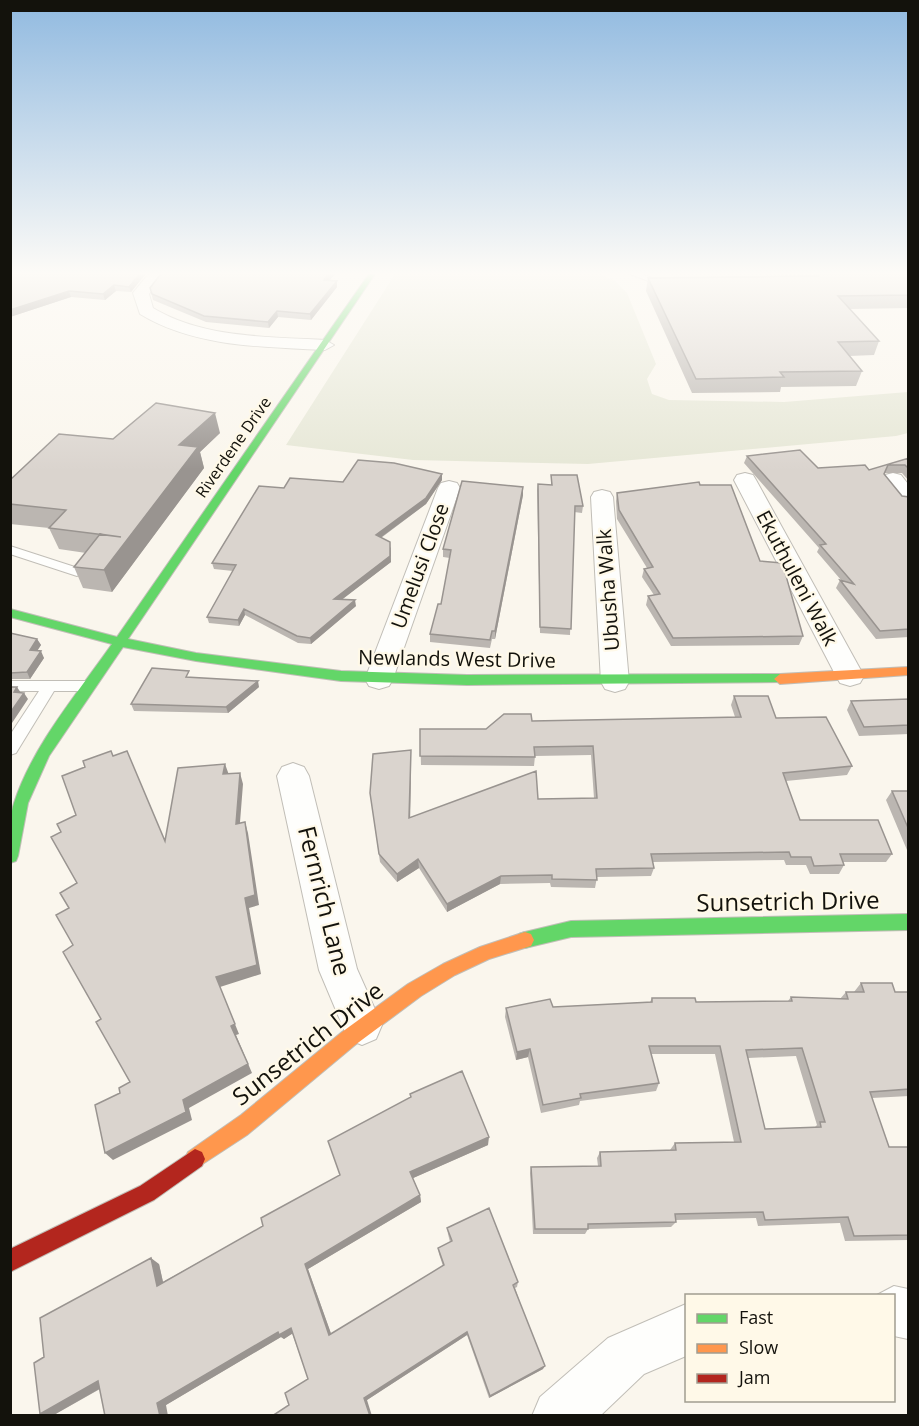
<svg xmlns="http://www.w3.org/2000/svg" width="919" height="1426" font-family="'Open Sans',sans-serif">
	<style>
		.green { fill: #e6e7d6 }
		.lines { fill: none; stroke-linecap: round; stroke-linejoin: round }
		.lane-casing { stroke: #c1beb7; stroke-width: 2 }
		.street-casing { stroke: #c1beb7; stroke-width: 2 }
		.fast-casing { stroke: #c1beb7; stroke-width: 2 }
		.slow-casing { stroke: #c1beb7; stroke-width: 2 }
		.jam-casing { stroke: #c1beb7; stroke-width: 2 }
		.lane { fill: #fefefc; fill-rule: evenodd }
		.street { fill: #fefefc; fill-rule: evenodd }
		.fast { fill: #63d668; fill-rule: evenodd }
		.slow { fill: #ff974d; fill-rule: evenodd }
		.jam { fill: #b3261e; fill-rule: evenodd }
		.wall { fill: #bbb6b1; fill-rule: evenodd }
		.shaded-wall { fill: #999490 }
		.building { fill: #dad4ce; stroke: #999490; stroke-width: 1.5; fill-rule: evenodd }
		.labels { text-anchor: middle; stroke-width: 4.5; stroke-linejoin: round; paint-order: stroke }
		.far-street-label { font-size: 16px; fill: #13120c; stroke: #fff9e8 }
		.street-label { font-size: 20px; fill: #13120c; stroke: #fff9e8 }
		.near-street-label { font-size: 24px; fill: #13120c; stroke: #fff9e8 }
	</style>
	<rect width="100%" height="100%" fill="#faf6ed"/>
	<path class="green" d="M 397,271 L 591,271 L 614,280 L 627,293 L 656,364 L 647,379 L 652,394 L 669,400 L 784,402 L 908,392 L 908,433 L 896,436 L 588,464 L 413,460 L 286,445 Z
		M 662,271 L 908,271 L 908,280 L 690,281 Z"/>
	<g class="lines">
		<g class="lane-casing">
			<path id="lane" d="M 622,271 L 633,271 L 666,283 L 659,285 Z
				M 10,546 L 81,569 L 83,572 L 77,576 L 10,554 Z
				M 10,681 L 89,681 L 96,686 L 89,691 L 54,691 L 16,753 L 10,755 L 10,735 L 39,691 L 10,691 Z"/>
		</g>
		<g class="street-casing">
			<path id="street" d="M 151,271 L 166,271 L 149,294 L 153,308 C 203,338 268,337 325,340 L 334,345 L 325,350 C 263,347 194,347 140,314 L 133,293 Z
				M 745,473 L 753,475 L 756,480 L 864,676 L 860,683 L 850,686 L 840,683 L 836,676 L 734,480 L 737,475 Z
				M 893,473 L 901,475 L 908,484 L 908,504 L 900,502 L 882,480 L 885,475 Z
				M 449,481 L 457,483 L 460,488 L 393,679 L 389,686 L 379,689 L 369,686 L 365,679 L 438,488 L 441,483 Z
				M 602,490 L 610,492 L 613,497 L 629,682 L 625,689 L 615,692 L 605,689 L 601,682 L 591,497 L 594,492 Z
				M 293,763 L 304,767 L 309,776 L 357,969 L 382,1025 L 376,1039 L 362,1045 L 348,1039 L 319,970 L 277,776 L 282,767 Z
				M 894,1286 L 908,1289 L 908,1339 L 894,1336 L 894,1296 L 875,1296 Z
				M 686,1304 L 686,1356 L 644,1374 L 600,1416 L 532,1416 L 540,1397 L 608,1338 Z"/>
		</g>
		<g class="fast-casing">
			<path id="fast" d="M 371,271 L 377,271 L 128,639 L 196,653 L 341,671 L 467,675 L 780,674 L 786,679 L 785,682 L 467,685 L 341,681 L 196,661 L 123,647 L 49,756 L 28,803 L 18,856 L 16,861 L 10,863 C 10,843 8,822 14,803 C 33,745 77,694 112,644 L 10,617 L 10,609 L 117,637 Z
				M 908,914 L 908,930 L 571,937 L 525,948 L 519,946 L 516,940 L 519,934 L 525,932 L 571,921 Z"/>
		</g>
		<g class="slow-casing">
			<path id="slow" d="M 908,667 L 908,675 L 780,684 L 774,679 L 780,674 Z
				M 525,932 L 531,934 L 534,940 L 531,946 L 489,959 L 455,975 L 421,996 L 355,1045 L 247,1135 L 195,1169 L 188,1166 L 185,1159 L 188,1152 L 241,1115 L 342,1032 L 408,984 L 443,964 L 480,947 Z"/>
		</g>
		<g class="jam-casing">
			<path id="jam" d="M 195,1149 L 202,1152 L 205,1159 L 202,1166 L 154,1200 L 10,1272 L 10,1249 L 140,1186 Z"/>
		</g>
		<use href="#lane" class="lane"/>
		<use href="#street" class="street"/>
		<use href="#fast" class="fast"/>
		<use href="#slow" class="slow"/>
		<use href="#jam" class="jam"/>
	</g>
	<path class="wall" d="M 10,271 L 148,271 L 131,292 L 116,291 L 105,300 L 71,297 L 10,317 Z
		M 163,271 L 337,271 L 329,280 L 337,281 L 337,287 L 311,320 L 278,317 L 269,328 L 206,322 L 153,300 L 150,288 Z
		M 909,271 L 909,308 L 850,309 L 879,341 L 874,355 L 849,356 L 862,371 L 856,386 L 781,387 L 780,392 L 692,393 L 646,291 L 648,278 L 813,276 L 814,272 Z
		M 220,433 L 200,452 L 204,468 L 112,592 L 83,588 L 74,567 L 86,553 L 59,549 L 49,528 L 10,524 L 10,480 L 113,439 Z
		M 747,456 L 818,468 L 869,470 L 909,458 L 909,481 L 902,473 L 884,473 L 884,474 L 902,496 L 909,497 L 909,637 L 876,639 L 836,588 L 840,580 L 841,580 L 817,552 L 819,548 L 744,463 Z
		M 442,474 L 442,480 L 426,504 L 381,538 L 391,548 L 391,562 L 342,599 L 356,606 L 311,644 L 298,643 L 245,615 L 239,626 L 209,623 L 207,617 L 233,571 L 214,569 L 212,563 L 284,488 L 343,482 Z
		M 551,475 L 583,506 L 582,513 L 574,512 L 570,635 L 540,633 L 537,490 L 538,484 L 551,485 Z
		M 700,485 L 760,561 L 803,636 L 799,645 L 671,646 L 646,605 L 648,596 L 654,595 L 642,577 L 644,569 L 647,568 L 617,519 L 616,501 L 617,493 Z
		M 523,487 L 523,495 L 495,639 L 492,639 L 490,648 L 430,642 L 430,634 L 441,604 L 450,558 L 443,557 L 443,549 Z
		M 10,633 L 37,639 L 41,645 L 37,651 L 44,658 L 30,679 L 10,679 Z
		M 259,687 L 228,713 L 134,711 L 131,704 Z
		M 734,696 L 776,718 L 852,766 L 847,775 L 786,781 L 800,820 L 892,854 L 886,862 L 843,862 L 844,865 L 839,874 L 810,874 L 806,865 L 786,865 L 784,860 L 653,862 L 654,868 L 651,876 L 597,877 L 595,888 L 551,887 L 550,883 L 500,884 L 447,912 L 419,868 L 397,882 L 380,862 L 370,793 L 411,759 L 410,818 L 538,799 L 594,798 L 591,755 L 535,756 L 534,766 L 421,765 L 420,729 L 486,729 L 532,721 L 735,717 L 731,705 Z
		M 909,699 L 909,734 L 859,736 L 847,710 L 851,701 Z
		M 892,791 L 909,791 L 909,850 L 907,850 L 886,800 Z
		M 861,983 L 895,992 L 909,992 L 909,1096 L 872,1098 L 889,1147 L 909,1147 L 909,1240 L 845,1241 L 840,1223 L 758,1226 L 756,1218 L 676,1220 L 676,1222 L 671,1227 L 588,1229 L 585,1234 L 533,1234 L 530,1173 L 531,1167 L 598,1166 L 597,1158 L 600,1152 L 670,1150 L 675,1143 L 734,1142 L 715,1054 L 651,1054 L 659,1083 L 656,1091 L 580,1101 L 579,1105 L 541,1113 L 528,1057 L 516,1060 L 505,1017 L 506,1008 L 553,1007 L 650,1002 L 652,998 L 696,1002 L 788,1001 L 791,997 L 840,999 L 846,992 L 854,992 ZM 796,1056 L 817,1125 L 815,1127 L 765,1129 L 748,1058 Z
		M 410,1094 L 488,1145 L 413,1178 L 420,1195 L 421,1202 L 308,1269 L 331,1334 L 443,1266 L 439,1254 L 438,1248 L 450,1242 L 448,1234 L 447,1228 L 518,1282 L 517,1287 L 515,1288 L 543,1369 L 489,1398 L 467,1335 L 367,1400 L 289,1405 L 308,1379 L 292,1333 L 284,1339 L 281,1337 L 166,1405 L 100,1389 L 52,1416 L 40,1414 L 44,1357 L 159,1264 L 163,1282 L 263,1226 L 340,1175 L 410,1098 Z"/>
	<path class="shaded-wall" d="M 142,271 L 148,271 L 131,292 L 129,287 Z
		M 331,271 L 337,271 L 325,286 L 324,280 Z
		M 337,281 L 337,287 L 311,320 L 310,314 Z
		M 114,285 L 116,291 L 105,300 L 103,294 Z
		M 69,291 L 71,297 L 10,317 L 10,310 Z
		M 277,311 L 278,317 L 269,328 L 268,322 Z
		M 215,413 L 220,433 L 200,452 L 204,468 L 112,592 L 104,570 L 179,445 Z
		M 442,474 L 442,480 L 426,504 L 376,541 L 376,535 Z
		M 523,487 L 523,495 L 495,639 L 495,631 Z
		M 390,542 L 391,562 L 335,605 L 334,599 Z
		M 355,600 L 356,606 L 311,644 L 310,638 Z
		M 244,609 L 245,615 L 239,626 L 238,620 Z
		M 37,639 L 41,645 L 33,657 L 30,650 Z
		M 41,651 L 44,658 L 30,679 L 27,672 Z
		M 258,681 L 259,687 L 228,713 L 226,707 Z
		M 17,687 L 21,693 L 14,692 Z
		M 24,693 L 28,699 L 10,726 L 10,713 Z
		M 411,750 L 411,759 L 410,827 L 409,818 Z
		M 225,764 L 229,775 L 223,774 Z
		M 240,773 L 243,784 L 239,835 L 236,824 Z
		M 245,822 L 248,833 L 259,905 L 249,908 L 261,974 L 220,987 L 239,1034 L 236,1035 L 252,1073 L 189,1108 L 192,1120 L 113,1160 L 105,1153 L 183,1100 L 231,1026 L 216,977 L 245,898 Z
		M 418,859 L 419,868 L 397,882 L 397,874 Z
		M 501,876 L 500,884 L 447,912 L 447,904 Z
		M 530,1049 L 528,1057 L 516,1060 L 517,1052 Z
		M 489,1137 L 488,1145 L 411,1179 L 410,1172 Z
		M 420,1195 L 421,1202 L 308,1269 L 333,1339 L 329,1335 L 305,1264 Z
		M 151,1258 L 159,1264 L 165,1291 L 157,1286 Z
		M 291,1328 L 295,1332 L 284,1339 L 281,1337 L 166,1405 L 168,1416 L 160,1416 L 157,1403 L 278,1332 Z
		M 467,1332 L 467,1335 L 367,1400 L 372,1416 L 370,1416 L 364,1398 Z
		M 545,1366 L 543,1369 L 489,1398 L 490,1396 Z
		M 98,1381 L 108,1384 L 52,1416 L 40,1414 Z"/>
	<path class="building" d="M 10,271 L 142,271 L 129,287 L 114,285 L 103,294 L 69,291 L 10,310 Z
		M 163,271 L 331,271 L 324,280 L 337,281 L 310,314 L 277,311 L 268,322 L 204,316 L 152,294 L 150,288 Z
		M 909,271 L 909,295 L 838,296 L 879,341 L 838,342 L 862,371 L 780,372 L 784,377 L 696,379 L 648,278 L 818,276 L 814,272 Z
		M 156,403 L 215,413 L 179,445 L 198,447 L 104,570 L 74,567 L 100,534 L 121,537 L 49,528 L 66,510 L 10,504 L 10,480 L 59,434 L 113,439 Z
		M 800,450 L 818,468 L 865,465 L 869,470 L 909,458 L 909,469 L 905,465 L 888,465 L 884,474 L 902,496 L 909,497 L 909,629 L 880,631 L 840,580 L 854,584 L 820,545 L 826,544 L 747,456 Z
		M 358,460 L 394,463 L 442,474 L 426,498 L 376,535 L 390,542 L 390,556 L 334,599 L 355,600 L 310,638 L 297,636 L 244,609 L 238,620 L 207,617 L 236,565 L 212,563 L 259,486 L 284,488 L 290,478 L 343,482 Z
		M 551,475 L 577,475 L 583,506 L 575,506 L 571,629 L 540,627 L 538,484 L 552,485 Z
		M 462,481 L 523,487 L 495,631 L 492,631 L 490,640 L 430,634 L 438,604 L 441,604 L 451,550 L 443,549 Z
		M 699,482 L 700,485 L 731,485 L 760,561 L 782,563 L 783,565 L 803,636 L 673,638 L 648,596 L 660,594 L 644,569 L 653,567 L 619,510 L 617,493 Z
		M 10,633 L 37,639 L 30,650 L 41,651 L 27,672 L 10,673 Z
		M 152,668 L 189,671 L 186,677 L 258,681 L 226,707 L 131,704 Z
		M 10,687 L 17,687 L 14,692 L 24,693 L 10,713 Z
		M 734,696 L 768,696 L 776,718 L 826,717 L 852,766 L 783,773 L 800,820 L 878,820 L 892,854 L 840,854 L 844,865 L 814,866 L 811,857 L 791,857 L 789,852 L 651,854 L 654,868 L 596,869 L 597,880 L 552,879 L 552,875 L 501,876 L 447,904 L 418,859 L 397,874 L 379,854 L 370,793 L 373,754 L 411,750 L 409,818 L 536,771 L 538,799 L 597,798 L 593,746 L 534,747 L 535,757 L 420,756 L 420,729 L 486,729 L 504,714 L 531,714 L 532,721 L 741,717 Z
		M 909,699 L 909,725 L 864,727 L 851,701 Z
		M 111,751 L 113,756 L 127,751 L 165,841 L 178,768 L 225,764 L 223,774 L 240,773 L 236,824 L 245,822 L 255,895 L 245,898 L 257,965 L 216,977 L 235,1024 L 231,1026 L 248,1064 L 183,1100 L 186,1112 L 105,1153 L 95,1105 L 120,1093 L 119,1088 L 130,1082 L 96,1022 L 101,1019 L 63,952 L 73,945 L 56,915 L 69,908 L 60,893 L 77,883 L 51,837 L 61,832 L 57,824 L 76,815 L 62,776 L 85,767 L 83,761 Z
		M 892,791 L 909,791 L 909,830 Z
		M 861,983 L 892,983 L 895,992 L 909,992 L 909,1089 L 870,1092 L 889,1147 L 909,1147 L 909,1235 L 854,1236 L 848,1217 L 765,1220 L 763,1212 L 675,1214 L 676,1222 L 588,1224 L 588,1229 L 535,1229 L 531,1167 L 601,1166 L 600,1152 L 676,1150 L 675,1143 L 741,1142 L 720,1046 L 649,1046 L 659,1083 L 580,1094 L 581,1098 L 543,1105 L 530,1049 L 517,1052 L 506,1008 L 550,999 L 553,1007 L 652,1002 L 652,998 L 695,998 L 696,1002 L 792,1001 L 791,997 L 848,999 L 846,992 L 864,992 ZM 802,1048 L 825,1122 L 820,1122 L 821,1127 L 765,1129 L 746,1050 Z
		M 462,1071 L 489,1137 L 410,1172 L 420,1195 L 305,1264 L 329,1335 L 444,1265 L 438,1248 L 452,1241 L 447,1228 L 489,1208 L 518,1282 L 513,1285 L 545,1366 L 490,1396 L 467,1332 L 364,1398 L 370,1416 L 272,1416 L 289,1405 L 285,1393 L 308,1379 L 291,1328 L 279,1335 L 278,1332 L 157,1403 L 160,1416 L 105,1416 L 98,1381 L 40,1414 L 34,1363 L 44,1357 L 40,1318 L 151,1258 L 157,1286 L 263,1226 L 261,1218 L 340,1175 L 328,1141 L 411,1097 L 410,1094 Z"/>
	<linearGradient id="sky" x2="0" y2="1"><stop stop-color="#91bae0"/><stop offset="0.58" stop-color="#fdfbf7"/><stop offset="1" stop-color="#fdfbf7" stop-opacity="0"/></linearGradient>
	<rect width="919" height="471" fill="url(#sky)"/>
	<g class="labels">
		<g class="far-street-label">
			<text transform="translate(233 447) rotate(-55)" y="6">Riverdene Drive</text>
		</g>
		<g class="street-label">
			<text transform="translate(420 566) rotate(-70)" y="7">Umelusi Close</text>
			<text transform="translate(797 578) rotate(62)" y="7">Ekuthuleni Walk</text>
			<text transform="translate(608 590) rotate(-94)" y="7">Ubusha Walk</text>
			<text transform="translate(457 659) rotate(1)" y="7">Newlands West Drive</text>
		</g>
		<g class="near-street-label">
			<text transform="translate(324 901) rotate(76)" y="8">Fernrich Lane</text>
			<text transform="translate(788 902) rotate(-1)" y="8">Sunsetrich Drive</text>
			<text transform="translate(308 1044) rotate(-38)" y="8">Sunsetrich Drive</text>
		</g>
	</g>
	<rect width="919" height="1426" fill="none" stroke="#13120c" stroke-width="24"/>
	<rect x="685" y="1294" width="210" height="108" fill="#fff9e8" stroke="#a19d90" stroke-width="1.5"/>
	<rect x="697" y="1314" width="30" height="9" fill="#63d668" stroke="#a19d90" stroke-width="1.5"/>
	<text x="739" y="1324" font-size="18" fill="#13120c">Fast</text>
	<rect x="697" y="1344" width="30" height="9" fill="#ff974d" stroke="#a19d90" stroke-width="1.5"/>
	<text x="739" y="1354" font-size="18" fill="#13120c">Slow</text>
	<rect x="697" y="1374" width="30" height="9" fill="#b3261e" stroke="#a19d90" stroke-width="1.5"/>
	<text x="739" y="1384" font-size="18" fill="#13120c">Jam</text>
</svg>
